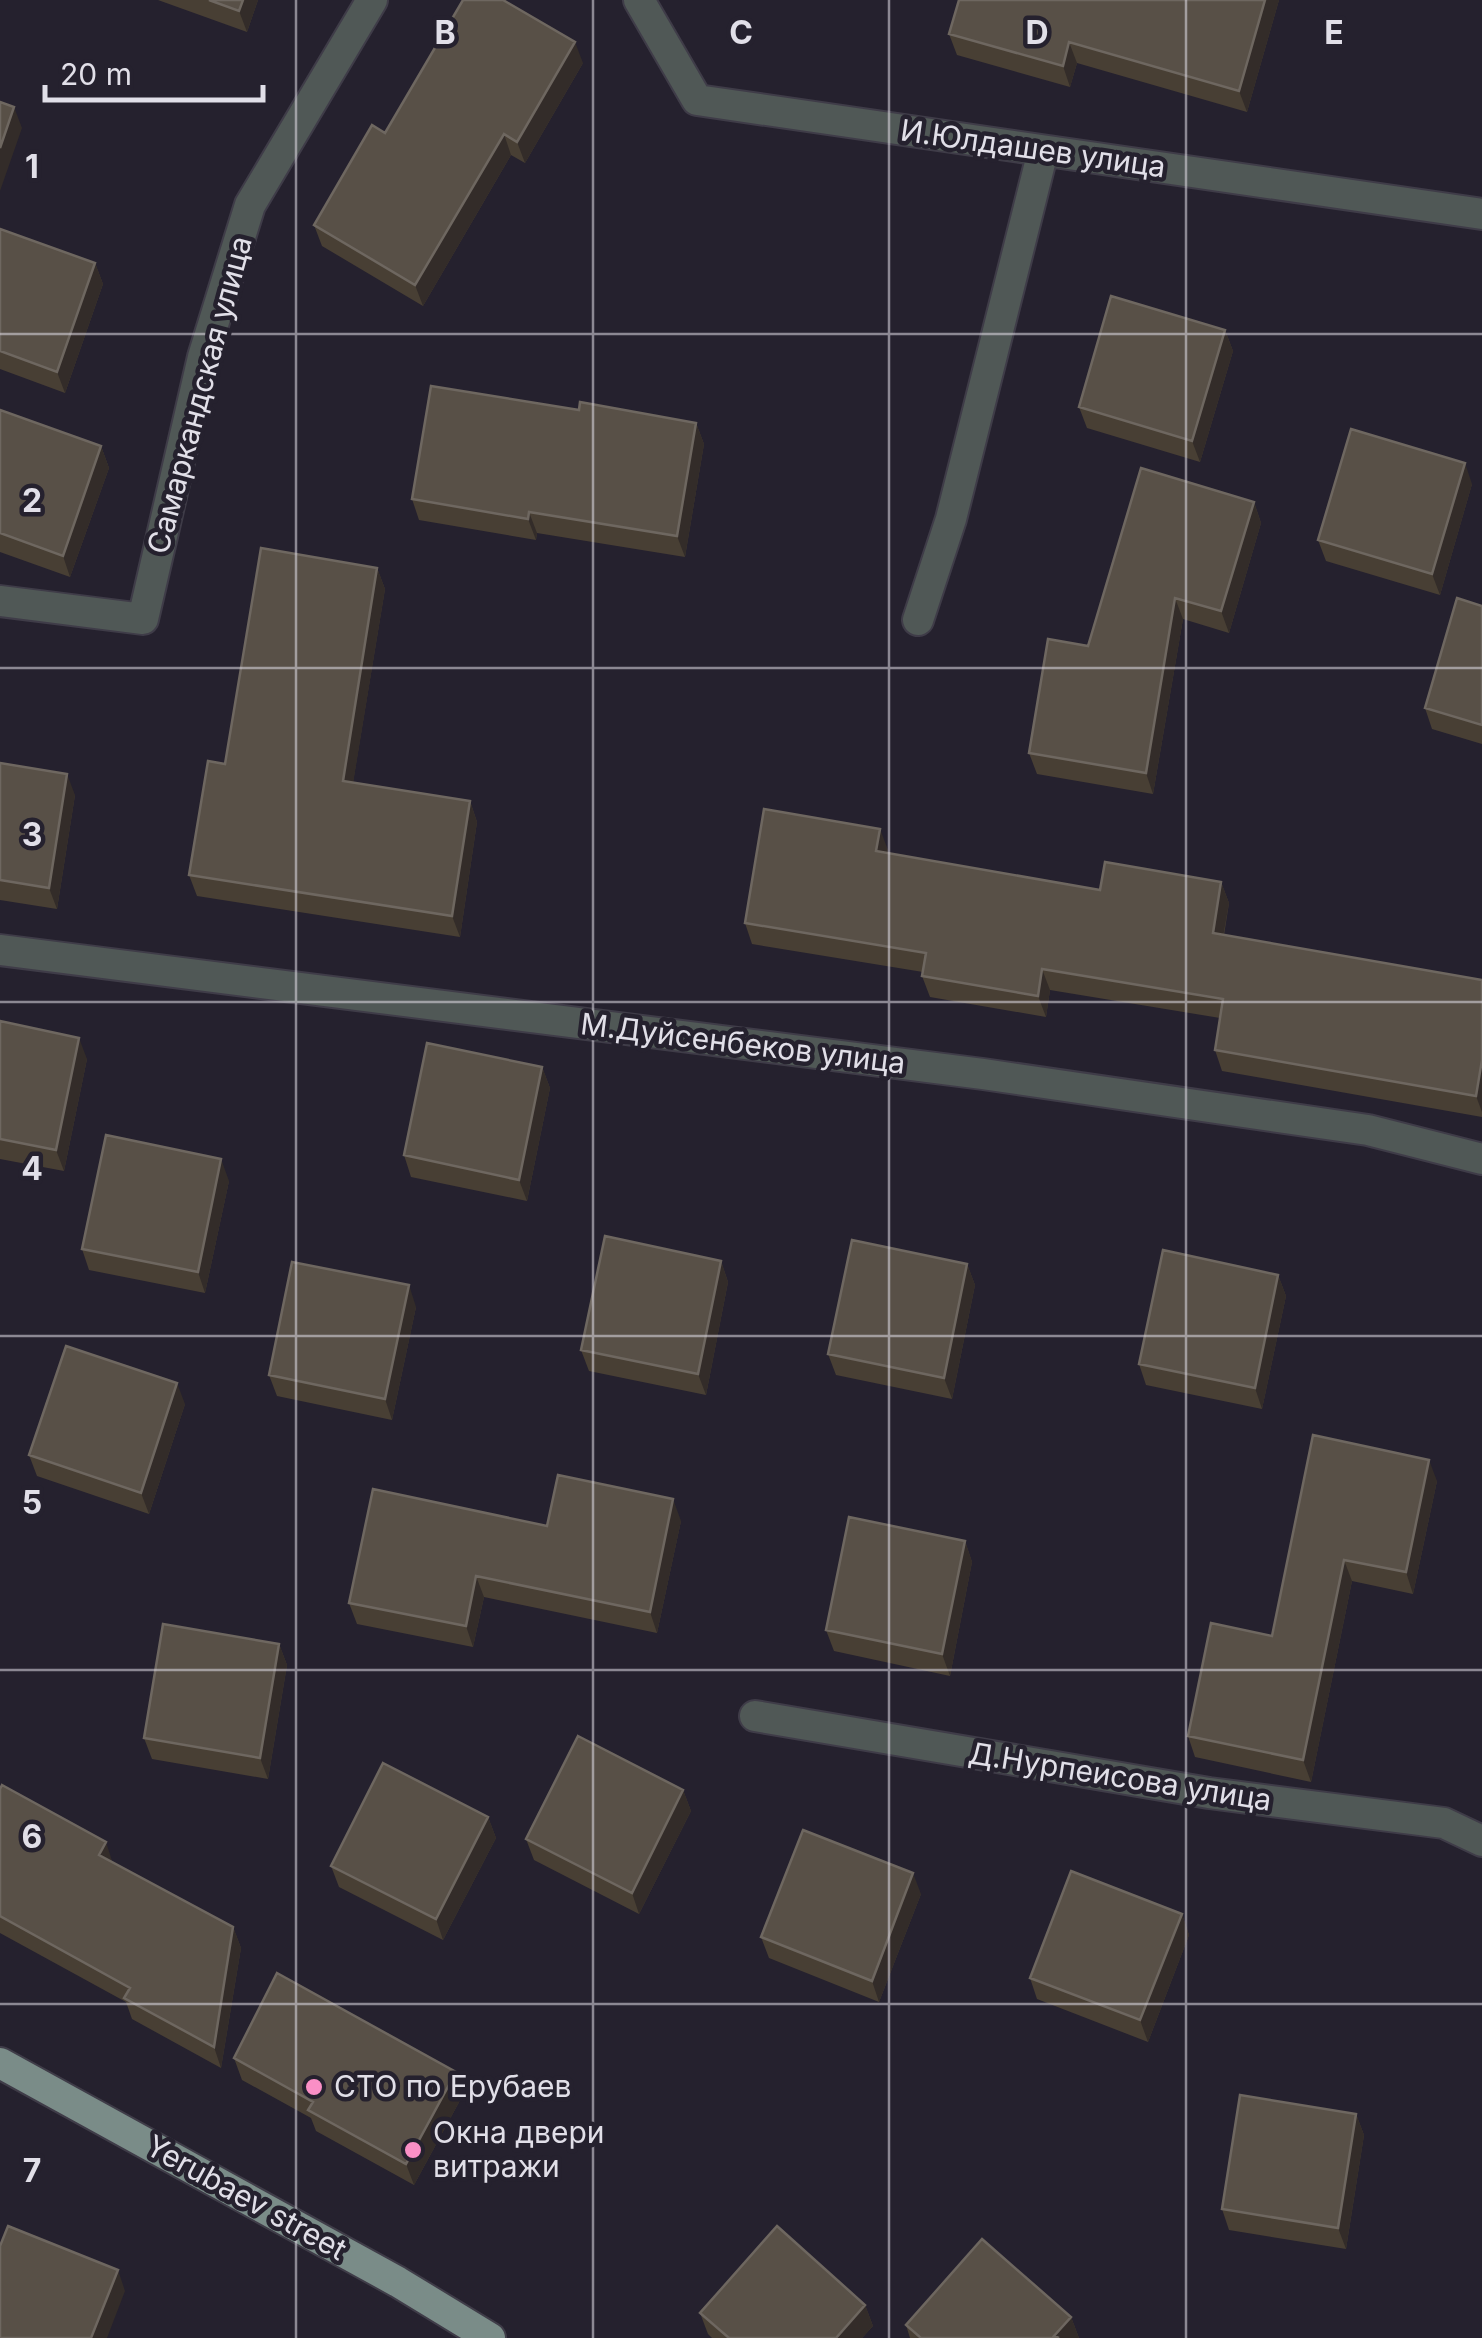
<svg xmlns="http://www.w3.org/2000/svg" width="1482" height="2338" font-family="Inter,sans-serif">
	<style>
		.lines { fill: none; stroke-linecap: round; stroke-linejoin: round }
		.minor-casing { stroke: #3f3c48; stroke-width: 34 }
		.major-casing { stroke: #3f3c48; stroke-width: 34 }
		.minor { stroke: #505856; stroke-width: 30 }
		.major { stroke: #7a8c88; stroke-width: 30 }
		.wall { fill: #483f34 }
		.shaded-wall { fill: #332c29 }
		.building { fill: #585047; stroke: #6e6760; stroke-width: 2.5 }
		.grid { fill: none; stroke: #e1dfe8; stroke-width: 2.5; stroke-opacity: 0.55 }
		.poi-dot { fill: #fa8fc6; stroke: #25212e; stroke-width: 4 }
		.labels { text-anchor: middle; stroke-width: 9; stroke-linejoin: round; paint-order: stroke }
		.street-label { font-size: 30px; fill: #e1dfe8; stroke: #25212e }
		.poi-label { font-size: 30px; fill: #e1dfe8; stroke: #25212e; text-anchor: start }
		.grid-label { font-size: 32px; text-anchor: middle; font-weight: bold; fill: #e1dfe8; stroke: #25212e; stroke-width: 9; stroke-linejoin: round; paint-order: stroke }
	</style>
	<rect width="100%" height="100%" fill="#25212e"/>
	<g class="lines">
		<g class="minor-casing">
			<path id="minor" d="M 639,0 L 697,100 L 1482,214
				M 0,601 L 143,619 L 203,357 L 250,205 L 372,0
				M 918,620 L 951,519 L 1043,151
				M 0,950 L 983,1074 L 1368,1130 L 1482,1159
				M 755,1716 L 1209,1793 L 1444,1823 L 1482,1841"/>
		</g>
		<g class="major-casing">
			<path id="major" d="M 0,2063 L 398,2282 L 490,2338"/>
		</g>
		<use href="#minor" class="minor"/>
		<use href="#major" class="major"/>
	</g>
	<path class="wall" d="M 158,0 L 258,0 L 247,32 Z
		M 1279,0 L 1247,112 L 1077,63 L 1070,87 L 957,55 L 949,34 Z
		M 583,63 L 525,163 L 511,155 L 423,306 L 322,246 L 314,225 Z
		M 0,229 L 95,263 L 103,284 L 65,393 L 0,369 Z
		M 1225,330 L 1233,351 L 1200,462 L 1087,428 L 1079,407 Z
		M 0,410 L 101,446 L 109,468 L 70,577 L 0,552 Z
		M 579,410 L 696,423 L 704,444 L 685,557 L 537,533 L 536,540 L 419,520 L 412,499 Z
		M 1472,484 L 1440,595 L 1326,561 L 1318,540 Z
		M 1254,502 L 1261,523 L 1229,633 L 1183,619 L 1153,794 L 1037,774 L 1029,753 L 1088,646 Z
		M 377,568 L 385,589 L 353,782 L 470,801 L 477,822 L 460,937 L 197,896 L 189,875 L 225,764 Z
		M 1482,606 L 1482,744 L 1432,729 L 1425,708 Z
		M 0,763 L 75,795 L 57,909 L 0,900 Z
		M 888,850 L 887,853 L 1100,890 L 1221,882 L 1229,903 L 1224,935 L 1482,980 L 1482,1117 L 1222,1071 L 1215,1050 L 1220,1018 L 1050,990 L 1046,1017 L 930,997 L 922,976 L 923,972 L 752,944 L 745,923 Z
		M 0,1021 L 87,1059 L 64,1171 L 0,1159 Z
		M 542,1067 L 550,1088 L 527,1201 L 411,1177 L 404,1155 Z
		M 229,1181 L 205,1293 L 89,1270 L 82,1249 Z
		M 721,1261 L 728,1282 L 706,1395 L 589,1371 L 581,1350 Z
		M 967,1264 L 975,1285 L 952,1399 L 836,1375 L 828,1354 Z
		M 1278,1275 L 1286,1296 L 1262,1409 L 1146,1385 L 1139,1364 Z
		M 416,1307 L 392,1420 L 277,1396 L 269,1375 Z
		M 185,1404 L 149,1514 L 37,1476 L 29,1455 Z
		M 1313,1435 L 1437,1481 L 1413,1594 L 1352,1581 L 1311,1782 L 1195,1757 L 1188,1736 L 1272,1636 Z
		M 681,1521 L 657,1633 L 484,1597 L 473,1647 L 357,1624 L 349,1603 L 547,1526 Z
		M 965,1541 L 972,1562 L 950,1676 L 834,1651 L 826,1630 Z
		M 279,1644 L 287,1665 L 268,1779 L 152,1759 L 144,1738 Z
		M 0,1789 L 113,1862 L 233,1927 L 241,1948 L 221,2068 L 132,2019 L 126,2002 L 0,1933 Z
		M 683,1790 L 691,1811 L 639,1914 L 534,1860 L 526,1839 Z
		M 488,1817 L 496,1838 L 443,1940 L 339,1887 L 331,1866 Z
		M 921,1894 L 879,2002 L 769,1958 L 761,1937 Z
		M 1182,1914 L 1189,1935 L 1148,2042 L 1037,1999 L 1030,1978 Z
		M 234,2058 L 456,2072 L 464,2093 L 414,2185 L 316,2131 L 311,2118 L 242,2080 Z
		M 1356,2114 L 1364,2135 L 1346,2249 L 1229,2230 L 1222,2209 Z
		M 865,2305 L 873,2326 L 862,2338 L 712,2338 L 708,2334 L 700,2313 Z
		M 1071,2317 L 1079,2338 L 910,2338 L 906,2325 Z"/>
	<path class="shaded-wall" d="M 243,0 L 258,0 L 247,32 L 239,11 Z
		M 1265,0 L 1279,0 L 1247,112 L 1239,91 Z
		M 575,42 L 583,63 L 525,163 L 517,142 Z
		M 1069,42 L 1077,63 L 1070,87 L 1063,66 Z
		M 14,107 L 22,128 L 0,191 L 0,148 Z
		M 504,134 L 511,155 L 423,306 L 415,285 Z
		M 95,263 L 103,284 L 65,393 L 57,372 Z
		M 1225,330 L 1233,351 L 1200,462 L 1192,441 Z
		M 696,423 L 704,444 L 685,557 L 677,536 Z
		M 101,446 L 109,468 L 70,577 L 63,556 Z
		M 1465,463 L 1472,484 L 1440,595 L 1432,574 Z
		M 1254,502 L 1261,523 L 1229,633 L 1221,611 Z
		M 529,512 L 537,533 L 536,540 L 528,519 Z
		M 377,568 L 385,589 L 350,802 L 343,781 Z
		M 1175,598 L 1183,619 L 1153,794 L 1146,773 Z
		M 67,774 L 75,795 L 57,909 L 49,888 Z
		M 470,801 L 477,822 L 460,937 L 452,916 Z
		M 880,829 L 888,850 L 884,872 L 876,851 Z
		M 1221,882 L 1229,903 L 1220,954 L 1213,933 Z
		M 1042,969 L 1050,990 L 1046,1017 L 1038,996 Z
		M 79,1038 L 87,1059 L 64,1171 L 56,1150 Z
		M 1482,1060 L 1482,1112 L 1476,1096 Z
		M 542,1067 L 550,1088 L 527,1201 L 519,1180 Z
		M 221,1159 L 229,1181 L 205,1293 L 198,1272 Z
		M 721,1261 L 728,1282 L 706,1395 L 698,1374 Z
		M 967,1264 L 975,1285 L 952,1399 L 944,1378 Z
		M 1278,1275 L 1286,1296 L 1262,1409 L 1255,1388 Z
		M 409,1285 L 416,1307 L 392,1420 L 385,1399 Z
		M 177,1383 L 185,1404 L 149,1514 L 141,1493 Z
		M 1429,1460 L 1437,1481 L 1413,1594 L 1406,1572 Z
		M 673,1499 L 681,1521 L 657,1633 L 650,1612 Z
		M 965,1541 L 972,1562 L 950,1676 L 942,1654 Z
		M 1344,1560 L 1352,1581 L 1311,1782 L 1303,1760 Z
		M 476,1576 L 484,1597 L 473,1647 L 466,1626 Z
		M 279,1644 L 287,1665 L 268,1779 L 260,1758 Z
		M 683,1790 L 691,1811 L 639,1914 L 632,1893 Z
		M 488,1817 L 496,1838 L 443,1940 L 436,1919 Z
		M 106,1842 L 113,1864 L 99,1855 Z
		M 913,1873 L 921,1894 L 879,2002 L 872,1981 Z
		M 1182,1914 L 1189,1935 L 1148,2042 L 1140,2020 Z
		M 233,1927 L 241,1948 L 221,2068 L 214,2047 Z
		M 456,2072 L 464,2093 L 414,2185 L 406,2164 Z
		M 1356,2114 L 1364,2135 L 1346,2249 L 1338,2228 Z
		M 118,2270 L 125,2291 L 107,2338 L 91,2338 Z
		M 865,2305 L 873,2326 L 862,2338 L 836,2338 Z
		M 1071,2317 L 1079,2338 L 1055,2338 L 1054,2336 Z"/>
	<path class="building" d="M 209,0 L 243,0 L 239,11 Z
		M 463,0 L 503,0 L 575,42 L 517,142 L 504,134 L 415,285 L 314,225 L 372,125 L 385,133 Z
		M 959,0 L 1265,0 L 1239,91 L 1069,42 L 1063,66 L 949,34 Z
		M 0,102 L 14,107 L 0,148 Z
		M 0,229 L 95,263 L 57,372 L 0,351 Z
		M 1111,296 L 1225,330 L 1192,441 L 1079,407 Z
		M 431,386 L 579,410 L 580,402 L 696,423 L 677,536 L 529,512 L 528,519 L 412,499 Z
		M 0,410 L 101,446 L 63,556 L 0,533 Z
		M 1351,429 L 1465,463 L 1432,574 L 1318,540 Z
		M 1141,468 L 1254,502 L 1221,611 L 1175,598 L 1146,773 L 1029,753 L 1048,639 L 1088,646 Z
		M 261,548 L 377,568 L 343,781 L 470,801 L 452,916 L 189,875 L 208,761 L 225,764 Z
		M 1457,598 L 1482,606 L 1482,725 L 1425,708 Z
		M 0,763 L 67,774 L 49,888 L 0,880 Z
		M 764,809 L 880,829 L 876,851 L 1100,890 L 1105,862 L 1221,882 L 1213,933 L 1482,980 L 1482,1060 L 1476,1096 L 1215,1050 L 1223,999 L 1042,969 L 1038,996 L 922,976 L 926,953 L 745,923 Z
		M 0,1021 L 79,1038 L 56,1150 L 0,1139 Z
		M 427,1043 L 542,1067 L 519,1180 L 404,1155 Z
		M 106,1135 L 221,1159 L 198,1272 L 82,1249 Z
		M 605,1236 L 721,1261 L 698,1374 L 581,1350 Z
		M 852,1240 L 967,1264 L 944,1378 L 828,1354 Z
		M 1163,1250 L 1278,1275 L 1255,1388 L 1139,1364 Z
		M 292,1262 L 409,1285 L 385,1399 L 269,1375 Z
		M 66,1346 L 177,1383 L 141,1493 L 29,1455 Z
		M 1313,1435 L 1429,1460 L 1406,1572 L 1344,1560 L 1303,1760 L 1188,1736 L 1211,1623 L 1272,1636 Z
		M 558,1475 L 673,1499 L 650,1612 L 476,1576 L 466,1626 L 349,1603 L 373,1489 L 547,1526 Z
		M 849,1517 L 965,1541 L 942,1654 L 826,1630 Z
		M 163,1624 L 279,1644 L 260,1758 L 144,1738 Z
		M 578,1736 L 683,1790 L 632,1893 L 526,1839 Z
		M 383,1763 L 488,1817 L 436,1919 L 331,1866 Z
		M 2,1785 L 106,1842 L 99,1855 L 233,1927 L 214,2047 L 124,1998 L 130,1988 L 0,1916 L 0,1789 Z
		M 803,1830 L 913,1873 L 872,1981 L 761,1937 Z
		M 1071,1871 L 1182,1914 L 1140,2020 L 1030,1978 Z
		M 277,1973 L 456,2072 L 406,2164 L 308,2110 L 313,2102 L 234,2058 Z
		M 1240,2095 L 1356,2114 L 1338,2228 L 1222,2209 Z
		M 8,2226 L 118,2270 L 91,2338 L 0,2338 L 0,2246 Z
		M 777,2226 L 865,2305 L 836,2338 L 729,2338 L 700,2313 Z
		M 982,2239 L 1071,2317 L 1054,2336 L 1059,2338 L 921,2338 L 906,2325 Z"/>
	<path class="grid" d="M 296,0 L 296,2338M 593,0 L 593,2338M 889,0 L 889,2338M 1186,0 L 1186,2338M 0,334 L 1482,334M 0,668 L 1482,668M 0,1002 L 1482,1002M 0,1336 L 1482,1336M 0,1670 L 1482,1670M 0,2004 L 1482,2004"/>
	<g class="poi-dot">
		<circle cx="314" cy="2087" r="10"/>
		<circle cx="413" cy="2150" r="10"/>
	</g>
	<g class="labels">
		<g class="street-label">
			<text transform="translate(1033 149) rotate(8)" y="10">И.Юлдашев улица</text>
			<text transform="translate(200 395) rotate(-75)" y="10">Самаркандская улица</text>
			<text transform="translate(743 1044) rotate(7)" y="10">М.Дуйсенбеков улица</text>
			<text transform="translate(1120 1777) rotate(9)" y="10">Д.Нурпеисова улица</text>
			<text transform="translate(246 2198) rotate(29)" y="10">Yerubaev street</text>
		</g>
		<g class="poi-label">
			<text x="334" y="2097">СТО по Ерубаев</text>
			<text x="433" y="2143">Окна двери<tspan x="433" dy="34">витражи</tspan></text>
		</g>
	</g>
	<g class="grid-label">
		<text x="445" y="44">B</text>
		<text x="741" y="44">C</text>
		<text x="1037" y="44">D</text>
		<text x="1334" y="44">E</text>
		<text x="32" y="178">1</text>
		<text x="32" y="512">2</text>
		<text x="32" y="846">3</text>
		<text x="32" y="1180">4</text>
		<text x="32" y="1514">5</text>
		<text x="32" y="1848">6</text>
		<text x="32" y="2182">7</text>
	</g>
	<path d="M45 85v15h218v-15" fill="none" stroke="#e1dfe8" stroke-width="5"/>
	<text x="60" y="85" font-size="30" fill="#e1dfe8" stroke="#25212e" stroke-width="8" paint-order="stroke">20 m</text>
</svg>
